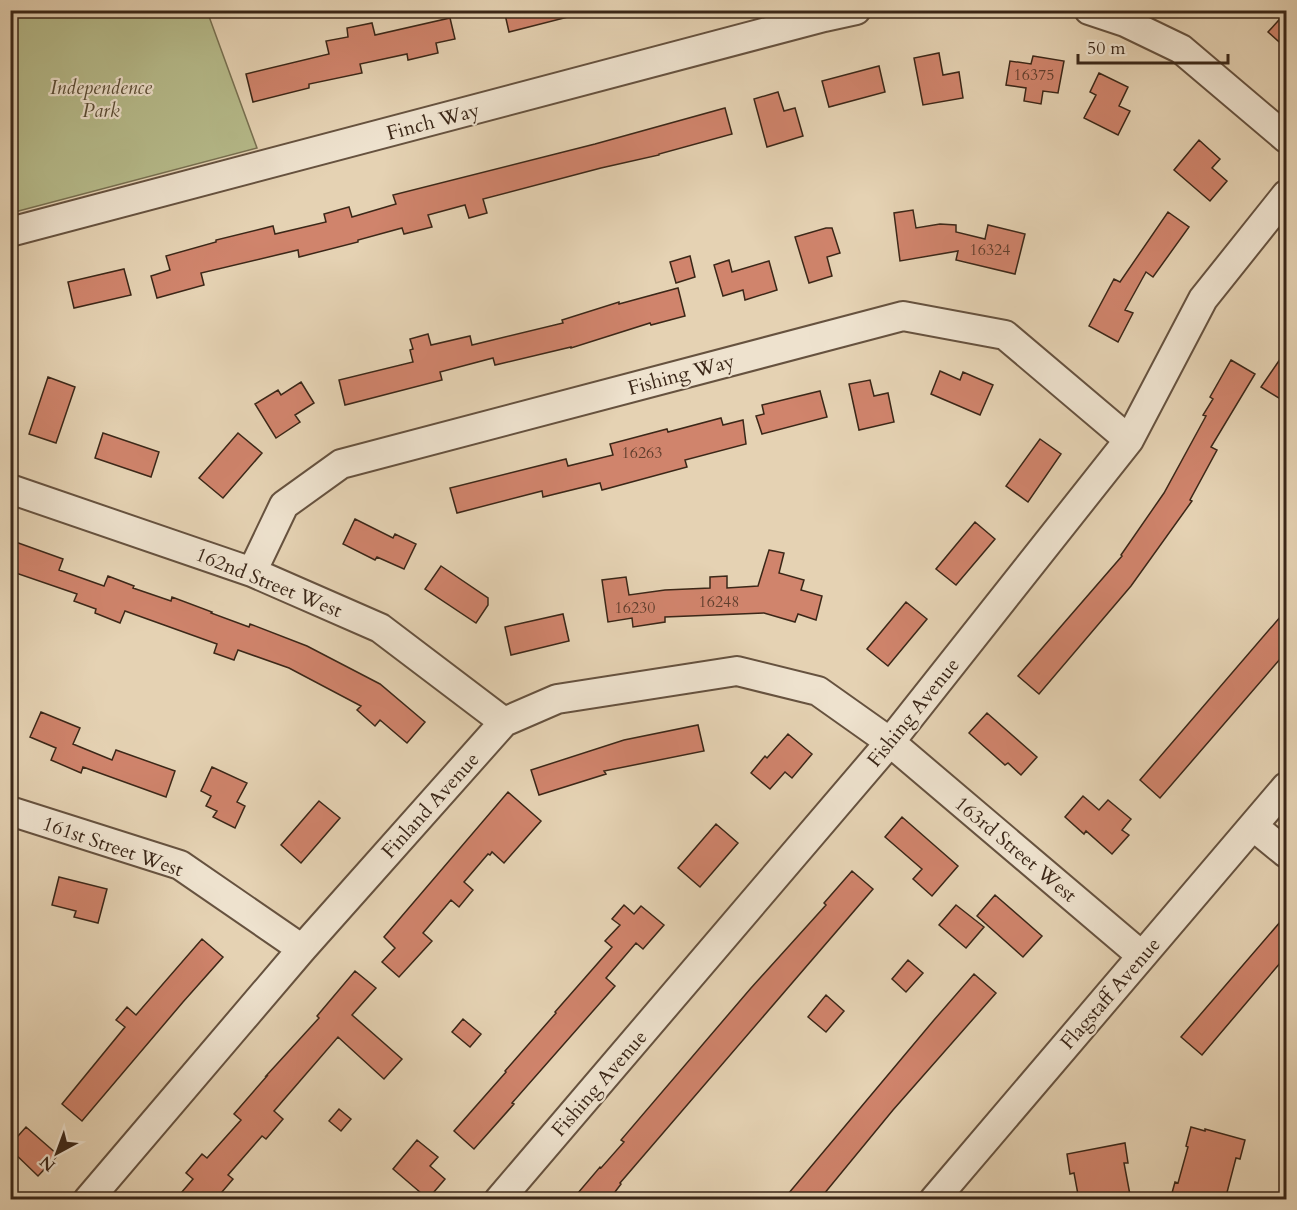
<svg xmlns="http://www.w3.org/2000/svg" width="1297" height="1210" font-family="Cardo,serif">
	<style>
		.green { fill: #b6bb8b; stroke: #787152; stroke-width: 1.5 }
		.building { fill: #d0846c; stroke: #3b2718; stroke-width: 1.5 }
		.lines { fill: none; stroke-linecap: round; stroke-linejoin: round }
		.minor-casing { stroke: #66523f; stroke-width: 32 }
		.minor { stroke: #eee2ce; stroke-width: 28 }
		.labels { text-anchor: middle; stroke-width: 4.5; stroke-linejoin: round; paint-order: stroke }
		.number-label { font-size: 16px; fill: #603e2d }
		.park-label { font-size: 20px; font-style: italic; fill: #5a4c35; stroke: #eee2ce }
		.street-label { font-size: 20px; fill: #3b2718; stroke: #eee2ce }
	</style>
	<rect width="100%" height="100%" fill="#e5d2b3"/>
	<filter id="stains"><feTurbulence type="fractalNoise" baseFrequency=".00333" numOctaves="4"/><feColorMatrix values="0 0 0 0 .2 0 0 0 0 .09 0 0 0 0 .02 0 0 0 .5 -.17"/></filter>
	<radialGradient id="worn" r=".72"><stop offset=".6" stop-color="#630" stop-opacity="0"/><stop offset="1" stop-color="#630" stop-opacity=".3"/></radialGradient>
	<path class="green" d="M 11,10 L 207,11 L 257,148 L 11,213 Z"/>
	<path class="building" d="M 504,10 L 571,10 L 572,16 L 509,32 Z
		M 1287,11 L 1287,49 L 1268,32 Z
		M 450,18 L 455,39 L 436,43 L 438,53 L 408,60 L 407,54 L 360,64 L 362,73 L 309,84 L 309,88 L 253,102 L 246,74 L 329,54 L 326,41 L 348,37 L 347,28 L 372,23 L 375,35 Z
		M 939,53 L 943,75 L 959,72 L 963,98 L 923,105 L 914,58 Z
		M 1033,56 L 1064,61 L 1058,93 L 1043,91 L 1041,104 L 1024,101 L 1026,88 L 1006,85 L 1010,61 L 1031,64 Z
		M 879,66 L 885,92 L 829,107 L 822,81 Z
		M 1099,73 L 1128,87 L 1119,106 L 1130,111 L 1118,135 L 1084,118 L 1096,95 L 1090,92 Z
		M 778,92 L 784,111 L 795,108 L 803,136 L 767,147 L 754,99 Z
		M 725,108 L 732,134 L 659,154 L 659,155 L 601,168 L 483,199 L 487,213 L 469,218 L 465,205 L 428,215 L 432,227 L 404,234 L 402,228 L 358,240 L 358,242 L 299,257 L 298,250 L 201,273 L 204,285 L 157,298 L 151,276 L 170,270 L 166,256 L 216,242 L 216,240 L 273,226 L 275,234 L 326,222 L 324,214 L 349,207 L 352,217 L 396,204 L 393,195 L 595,144 Z
		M 1199,140 L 1220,159 L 1212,168 L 1227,181 L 1210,201 L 1174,170 Z
		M 913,210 L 916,228 L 940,224 L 956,225 L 956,232 L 985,239 L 988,225 L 1025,234 L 1015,274 L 956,260 L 958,251 L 900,261 L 894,213 Z
		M 1168,212 L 1189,227 L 1153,277 L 1146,272 L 1125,310 L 1133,313 L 1118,342 L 1089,326 L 1114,279 L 1120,282 Z
		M 826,228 L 832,228 L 840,253 L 827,257 L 832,276 L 809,283 L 795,237 Z
		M 690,256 L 695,277 L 676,283 L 670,262 Z
		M 729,260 L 732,272 L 769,261 L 777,290 L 745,300 L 743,290 L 723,296 L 714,265 Z
		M 124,269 L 131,295 L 74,308 L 68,282 Z
		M 678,288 L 685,316 L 651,325 L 650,323 L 571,348 L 571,347 L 495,365 L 493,358 L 440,372 L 442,380 L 345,405 L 339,380 L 413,362 L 410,350 L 413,349 L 410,339 L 428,334 L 431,345 L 470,336 L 472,345 L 563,323 L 562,320 L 619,302 L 619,304 Z
		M 1287,349 L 1287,403 L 1261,387 Z
		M 1231,360 L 1255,374 L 1211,447 L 1217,450 L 1190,500 L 1192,501 L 1131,586 L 1039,694 L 1018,676 L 1122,556 L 1121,555 L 1164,493 L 1206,416 L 1203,415 L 1213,399 L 1210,397 Z
		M 940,371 L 960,380 L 963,372 L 993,385 L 980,415 L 931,394 Z
		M 48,377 L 75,387 L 56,443 L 29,434 Z
		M 870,380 L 874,396 L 888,393 L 894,422 L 859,430 L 849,384 Z
		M 301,382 L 314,403 L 295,415 L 300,422 L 276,438 L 255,404 L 278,390 L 281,395 Z
		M 820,391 L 827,417 L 762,434 L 756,416 L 764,414 L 762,405 Z
		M 721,418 L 723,425 L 743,420 L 746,444 L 685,460 L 687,467 L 602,490 L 600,483 L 543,497 L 542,491 L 457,513 L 450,488 L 566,459 L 568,466 L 613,455 L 610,444 L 667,429 L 668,432 Z
		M 103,433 L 159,452 L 151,477 L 95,458 Z
		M 238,433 L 262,453 L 223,498 L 199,478 Z
		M 1040,439 L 1061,454 L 1028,502 L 1006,486 Z
		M 355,519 L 393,538 L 395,534 L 416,544 L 404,569 L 377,557 L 375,560 L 343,544 Z
		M 975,522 L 995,539 L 956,585 L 936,569 Z
		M 10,540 L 63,559 L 59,570 L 104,586 L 108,576 L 134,586 L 133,588 L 171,601 L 172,597 L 212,612 L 211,613 L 249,627 L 250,624 L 307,646 L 380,684 L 425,722 L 407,743 L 380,720 L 375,726 L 357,710 L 361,706 L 289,668 L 238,650 L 234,660 L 214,653 L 217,644 L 125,611 L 120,623 L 95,613 L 96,609 L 74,601 L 77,594 L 10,571 Z
		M 769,550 L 784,553 L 779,573 L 804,580 L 801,590 L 822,596 L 816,620 L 798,614 L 795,622 L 764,613 L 665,617 L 665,622 L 633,627 L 632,618 L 608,622 L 602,580 L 626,577 L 629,595 L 665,590 L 710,588 L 710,577 L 727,576 L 727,588 L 758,586 Z
		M 441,566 L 488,598 L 488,605 L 476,623 L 425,589 Z
		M 906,602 L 927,619 L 888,666 L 867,649 Z
		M 1287,609 L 1287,651 L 1160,798 L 1140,780 Z
		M 563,614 L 569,641 L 511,655 L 505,627 Z
		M 41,712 L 80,728 L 73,744 L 112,760 L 116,750 L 175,771 L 166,797 L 83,767 L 81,773 L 51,760 L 56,748 L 30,737 Z
		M 987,713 L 1037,757 L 1021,775 L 1008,763 L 1005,765 L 969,733 Z
		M 698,725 L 704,751 L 604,771 L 606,774 L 539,795 L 531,770 L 624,740 Z
		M 788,734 L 812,754 L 792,778 L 785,772 L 770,789 L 751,773 L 765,756 L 767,758 Z
		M 212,767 L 247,783 L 237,802 L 245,806 L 235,828 L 213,817 L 217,811 L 206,806 L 211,796 L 201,791 Z
		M 508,792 L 541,821 L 504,863 L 492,852 L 490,855 L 488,854 L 464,882 L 473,890 L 459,907 L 451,900 L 423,933 L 432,941 L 399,977 L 382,962 L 395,948 L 384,937 Z
		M 1083,796 L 1099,810 L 1108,800 L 1131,819 L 1122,830 L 1129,835 L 1112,854 L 1086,831 L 1084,834 L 1065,817 Z
		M 319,801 L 340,818 L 301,863 L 281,845 Z
		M 902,817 L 958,866 L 932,896 L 913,879 L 922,869 L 885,837 Z
		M 716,824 L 738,843 L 700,887 L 678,868 Z
		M 852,871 L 873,889 L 620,1183 L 621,1184 L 609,1200 L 572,1200 L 600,1167 L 601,1168 L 624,1142 L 621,1140 L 751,988 L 826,905 L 824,903 Z
		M 59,877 L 107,889 L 98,923 L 74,917 L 76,911 L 52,905 Z
		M 995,895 L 1042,936 L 1023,957 L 977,916 Z
		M 624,905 L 634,914 L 641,906 L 664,925 L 643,949 L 636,943 L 606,978 L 615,986 L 512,1103 L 514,1104 L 474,1149 L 454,1131 L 506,1072 L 505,1071 L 556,1013 L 555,1012 L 612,947 L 605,941 L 620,925 L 612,919 Z
		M 956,905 L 984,927 L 966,948 L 939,925 Z
		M 1287,914 L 1287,954 L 1280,961 L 1281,962 L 1202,1055 L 1181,1037 Z
		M 202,939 L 223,957 L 183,1002 L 82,1121 L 62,1104 L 125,1027 L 116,1020 L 127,1007 L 136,1015 Z
		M 908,960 L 923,973 L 906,992 L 892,979 Z
		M 355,971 L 376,988 L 352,1015 L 402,1059 L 384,1079 L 338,1037 L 274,1111 L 283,1119 L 266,1139 L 262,1136 L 228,1175 L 233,1179 L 216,1199 L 210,1193 L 205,1200 L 175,1200 L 193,1179 L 186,1173 L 202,1154 L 207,1158 L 241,1120 L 234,1114 L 267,1076 L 266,1076 L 319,1018 L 317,1016 Z
		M 974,974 L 996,993 L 893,1110 L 819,1200 L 783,1200 L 934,1020 Z
		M 826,995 L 844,1011 L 826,1032 L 808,1017 Z
		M 463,1019 L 481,1034 L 470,1047 L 452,1032 Z
		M 339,1109 L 351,1119 L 341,1131 L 329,1121 Z
		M 26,1127 L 58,1155 L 38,1176 L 10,1149 L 10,1145 Z
		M 1191,1127 L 1205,1131 L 1205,1129 L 1245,1140 L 1240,1159 L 1236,1158 L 1225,1200 L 1170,1200 L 1175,1182 L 1178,1183 L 1188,1147 L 1186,1146 Z
		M 417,1140 L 438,1157 L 430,1166 L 445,1179 L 428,1199 L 393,1169 Z
		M 1125,1143 L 1128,1163 L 1124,1163 L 1131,1200 L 1079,1200 L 1074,1173 L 1070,1174 L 1067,1154 Z"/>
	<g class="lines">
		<g class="minor-casing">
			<path id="minor" d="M 1089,10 L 1125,22 L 1181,49 L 1286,138
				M 10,232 L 824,17 L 856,10
				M 10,489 L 252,572 L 380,628 L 504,722
				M 252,572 L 284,505 L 341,464 L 903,316 L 1005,335 L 1129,440
				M 10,811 L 180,865 L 302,949
				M 1253,826 L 1286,853
				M 88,1200 L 302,949 L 504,722 L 557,699 L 737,671 L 818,691 L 890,742 L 1142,956
				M 499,1200 L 890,742 L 1129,440 L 1203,299 L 1286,195
				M 934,1200 L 1286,787"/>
		</g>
		<use href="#minor" class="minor"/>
	</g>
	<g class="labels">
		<g class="number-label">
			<text x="1034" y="80">16375</text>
			<text x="990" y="255">16324</text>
			<text x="642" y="458">16263</text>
			<text x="719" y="607">16248</text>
			<text x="635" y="613">16230</text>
		</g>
		<g class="park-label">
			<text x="101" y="94">Independence<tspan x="101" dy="23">Park</tspan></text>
		</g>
		<g class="street-label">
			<text transform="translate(433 121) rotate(-15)" y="7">Finch Way</text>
			<text transform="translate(681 374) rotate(-15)" y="7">Fishing Way</text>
			<text transform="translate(269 582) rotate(22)" y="7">162nd Street West</text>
			<text transform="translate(913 712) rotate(-51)" y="7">Fishing Avenue</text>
			<text transform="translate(430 805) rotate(-48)" y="7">Finland Avenue</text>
			<text transform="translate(113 846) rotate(19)" y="7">161st Street West</text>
			<text transform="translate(1016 849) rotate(40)" y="7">163rd Street West</text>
			<text transform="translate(1110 993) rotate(-49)" y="7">Flagstaff Avenue</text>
			<text transform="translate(599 1083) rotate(-49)" y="7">Fishing Avenue</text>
		</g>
	</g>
	<rect width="1297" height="1210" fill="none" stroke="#e5d2b3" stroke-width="36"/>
	<rect x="12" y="12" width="1273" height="1186" fill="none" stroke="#3b2718" stroke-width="3"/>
	<rect x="18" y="18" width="1261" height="1174" fill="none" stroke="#3b2718" stroke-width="1.5"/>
	<g transform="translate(57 1153) rotate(221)" stroke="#eee2ce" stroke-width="4.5" paint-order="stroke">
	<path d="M0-4.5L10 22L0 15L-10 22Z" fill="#3b2718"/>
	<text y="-9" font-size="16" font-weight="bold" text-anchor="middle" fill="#3b2718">N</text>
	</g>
	<path d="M1078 54v9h150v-9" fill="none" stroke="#3b2718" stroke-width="3"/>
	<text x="1087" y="54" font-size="18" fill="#3b2718" stroke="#eee2ce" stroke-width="4.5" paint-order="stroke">50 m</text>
	<rect width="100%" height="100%" filter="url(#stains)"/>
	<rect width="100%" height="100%" fill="url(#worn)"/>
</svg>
